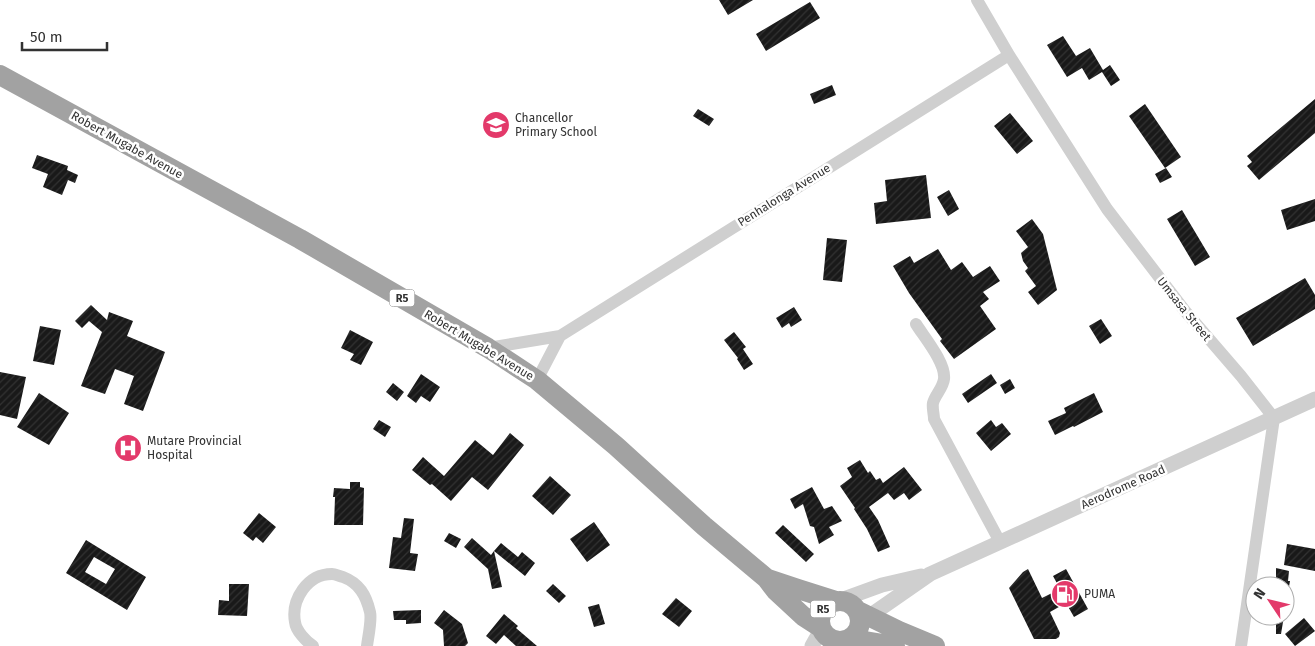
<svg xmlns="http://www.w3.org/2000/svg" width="1315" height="646" font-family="'Fira Sans',sans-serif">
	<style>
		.building { fill: url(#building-hatch); fill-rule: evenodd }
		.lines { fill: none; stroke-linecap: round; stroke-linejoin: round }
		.minor { stroke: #cfcfcf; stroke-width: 12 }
		.tertiary { stroke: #cfcfcf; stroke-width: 15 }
		.trunk { stroke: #a2a2a2; stroke-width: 20 }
		.labels { text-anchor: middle; stroke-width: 5; stroke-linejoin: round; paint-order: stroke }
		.shield { fill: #fff; stroke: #707070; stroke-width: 1 }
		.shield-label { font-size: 11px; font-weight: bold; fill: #323232 }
		.poi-label { font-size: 12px; fill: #323232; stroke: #fff; text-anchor: start }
		.street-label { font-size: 12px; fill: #323232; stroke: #fff }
	</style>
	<defs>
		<pattern id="building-hatch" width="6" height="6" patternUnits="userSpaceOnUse" patternTransform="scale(1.25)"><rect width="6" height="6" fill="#191919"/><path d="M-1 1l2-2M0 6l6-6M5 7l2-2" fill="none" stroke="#323232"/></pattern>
	</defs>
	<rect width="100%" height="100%" fill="#fff"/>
	<path class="building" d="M 719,0 L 753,0 L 728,15 Z
		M 810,2 L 820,18 L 766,51 L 756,34 Z
		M 1063,36 L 1076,56 L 1090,48 L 1103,70 L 1110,65 L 1120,80 L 1111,86 L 1102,72 L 1089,80 L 1082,68 L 1067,77 L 1047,45 Z
		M 832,85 L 836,95 L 814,104 L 810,94 Z
		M 1315,99 L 1315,133 L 1259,180 L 1247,166 L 1252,162 L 1247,156 Z
		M 1145,104 L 1181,157 L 1165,168 L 1129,116 Z
		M 698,109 L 714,119 L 709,126 L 693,116 Z
		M 1010,113 L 1033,141 L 1017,154 L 994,126 Z
		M 37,155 L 68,166 L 67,170 L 78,175 L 75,183 L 68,180 L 62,195 L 43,187 L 48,174 L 32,168 Z
		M 1166,168 L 1172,177 L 1160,183 L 1155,174 Z
		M 926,175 L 931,218 L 876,224 L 874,203 L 887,201 L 885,180 Z
		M 949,190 L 959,209 L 948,216 L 937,197 Z
		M 1315,199 L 1315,221 L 1287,230 L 1281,210 Z
		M 1182,210 L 1210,257 L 1195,266 L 1167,219 Z
		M 1032,219 L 1043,234 L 1057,290 L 1038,305 L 1028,292 L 1036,286 L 1025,271 L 1028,268 L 1023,261 L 1021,253 L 1028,247 L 1016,231 Z
		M 827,238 L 847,240 L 842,282 L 823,280 Z
		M 938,249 L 951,270 L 962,262 L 973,277 L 990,266 L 1000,281 L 983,292 L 989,299 L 980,306 L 996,329 L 954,359 L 940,341 L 942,339 L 909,293 L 893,266 L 910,256 L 914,263 Z
		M 1305,278 L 1315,295 L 1315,309 L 1253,346 L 1236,318 Z
		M 91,305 L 107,320 L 109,312 L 133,321 L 127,336 L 165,352 L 143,411 L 124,404 L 134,376 L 115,369 L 105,394 L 81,386 L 102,332 L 89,321 L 82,328 L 75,321 Z
		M 794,307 L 802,320 L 791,327 L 789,323 L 782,328 L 776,318 Z
		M 1101,319 L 1112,336 L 1100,344 L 1089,326 Z
		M 40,326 L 61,330 L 54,365 L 33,361 Z
		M 350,330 L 373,342 L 361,365 L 350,360 L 354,354 L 341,348 Z
		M 734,332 L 746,347 L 743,349 L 753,364 L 744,370 L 737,359 L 738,358 L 724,340 Z
		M 0,372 L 26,377 L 17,419 L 0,415 Z
		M 421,374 L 440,387 L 430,402 L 421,396 L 416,403 L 407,396 Z
		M 991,374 L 997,383 L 968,403 L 962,394 Z
		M 1010,379 L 1015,388 L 1005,394 L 1000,385 Z
		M 393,383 L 404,392 L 397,401 L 386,392 Z
		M 39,393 L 69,413 L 49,445 L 17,427 Z
		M 1094,393 L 1103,412 L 1074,427 L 1073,426 L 1055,435 L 1048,421 L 1066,413 L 1064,408 Z
		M 379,420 L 391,427 L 385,437 L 373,429 Z
		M 991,420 L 996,427 L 1002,423 L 1011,434 L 991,451 L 976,433 Z
		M 510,433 L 524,445 L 488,490 L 472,477 L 451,501 L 432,484 L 430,485 L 412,470 L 423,457 L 444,476 L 475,440 L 493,455 Z
		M 860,460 L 868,473 L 870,471 L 876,480 L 880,478 L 883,483 L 904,467 L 922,490 L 909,500 L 904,493 L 894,500 L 888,493 L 869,507 L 878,520 L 890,547 L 878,552 L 867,529 L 854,509 L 855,508 L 840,486 L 852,477 L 847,468 Z
		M 550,476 L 571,495 L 553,515 L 532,496 Z
		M 350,482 L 360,482 L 360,487 L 364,488 L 363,525 L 334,525 L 335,497 L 333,497 L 334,488 L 350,489 Z
		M 812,487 L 824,509 L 832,506 L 842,521 L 829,527 L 834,535 L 819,544 L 814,527 L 810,526 L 803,504 L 795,509 L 790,499 Z
		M 259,513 L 276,527 L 263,543 L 256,537 L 253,541 L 243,533 Z
		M 404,518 L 414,519 L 410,553 L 418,554 L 415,571 L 389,568 L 393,537 L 401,538 Z
		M 594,522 L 610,545 L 587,562 L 570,539 Z
		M 783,525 L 814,554 L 806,562 L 775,533 Z
		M 449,533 L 461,539 L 456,548 L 444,541 Z
		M 472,538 L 491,555 L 494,551 L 502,587 L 492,589 L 488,569 L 464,547 Z
		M 86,540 L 146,577 L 127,610 L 66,573 ZM 94,557 L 115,569 L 106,584 L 85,572 Z
		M 501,543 L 518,557 L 522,552 L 535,563 L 525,576 L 494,551 Z
		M 1287,544 L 1315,549 L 1315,571 L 1284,565 Z
		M 1276,568 L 1289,571 L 1288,581 L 1290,581 L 1285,610 L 1285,586 L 1276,586 Z
		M 1028,569 L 1042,598 L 1060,589 L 1053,576 L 1066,569 L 1088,609 L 1074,617 L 1066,603 L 1050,612 L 1060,633 L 1059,637 L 1056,639 L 1034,639 L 1009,588 L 1023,572 Z
		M 229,584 L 249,584 L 247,616 L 218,615 L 219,600 L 229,601 Z
		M 553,584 L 566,596 L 559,603 L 546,591 Z
		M 676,598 L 692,611 L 679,627 L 662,614 Z
		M 599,604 L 605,624 L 594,627 L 588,607 Z
		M 421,610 L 421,623 L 406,624 L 406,620 L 394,620 L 393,611 Z
		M 444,610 L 462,624 L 468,643 L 465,646 L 444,646 L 443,630 L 434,623 Z
		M 504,614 L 518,626 L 516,628 L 537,646 L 516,646 L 504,635 L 496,644 L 486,636 Z
		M 1276,616 L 1284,616 L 1281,634 L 1276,634 Z
		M 1304,618 L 1315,631 L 1295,646 L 1285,634 Z"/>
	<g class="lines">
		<path class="minor" d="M 977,0 L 1009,55 L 1107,209 L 1185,311 L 1241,376 L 1274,418 L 1241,646
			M 916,324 C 924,337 946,363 944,379 C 943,388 935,395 933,403 C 932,408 934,414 934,419 L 1000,542
			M 488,348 L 560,336 L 1009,55
			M 537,380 L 560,336
			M 313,646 C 306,641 296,631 295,622 C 291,600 307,574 332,574 C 335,574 339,576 343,577 C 359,583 366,595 370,612 C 372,620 368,637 367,646"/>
		<path class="tertiary" d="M 838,601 L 882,585 L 921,576
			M 861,622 L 930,574 L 1315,399
			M 812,646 L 821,630"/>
		<path class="trunk" d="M 0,75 L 300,239 L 488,348 L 537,380 L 616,446 L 704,526 L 766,578 L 776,591 L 803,616 L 820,627
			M 768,579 L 798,589 L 836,601
			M820 621a20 20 0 1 1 40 0a20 20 0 1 1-40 0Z
			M 858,611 L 899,631 L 935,646
			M 847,640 L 865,641 L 895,646"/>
	</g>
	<defs>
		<g id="school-disc" transform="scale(1.4375)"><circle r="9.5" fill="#e3396a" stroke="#fff"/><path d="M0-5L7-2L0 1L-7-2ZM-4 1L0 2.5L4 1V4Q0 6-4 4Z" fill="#fff"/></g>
		<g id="hospital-disc" transform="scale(1.4375)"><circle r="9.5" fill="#e3396a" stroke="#fff"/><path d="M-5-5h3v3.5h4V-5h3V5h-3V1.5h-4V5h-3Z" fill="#fff"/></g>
		<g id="fuel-disc" transform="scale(1.4375)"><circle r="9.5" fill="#e3396a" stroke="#fff"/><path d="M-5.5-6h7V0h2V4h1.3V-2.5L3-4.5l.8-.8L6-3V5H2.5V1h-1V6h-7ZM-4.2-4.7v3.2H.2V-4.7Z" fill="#fff"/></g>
	</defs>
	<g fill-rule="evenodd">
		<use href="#school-disc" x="496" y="125"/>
		<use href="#hospital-disc" x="128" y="448"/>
		<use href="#fuel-disc" x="1065" y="594"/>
	</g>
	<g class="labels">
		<g class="shield">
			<rect x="389.5" y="289.5" width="25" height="17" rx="4"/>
			<rect x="810.5" y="600.5" width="25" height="17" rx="4"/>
		</g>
		<g class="shield-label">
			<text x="402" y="302">R5</text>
			<text x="823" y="613">R5</text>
		</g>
		<g class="poi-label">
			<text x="515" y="122">Chancellor<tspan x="515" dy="14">Primary School</tspan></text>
			<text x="147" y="445">Mutare Provincial<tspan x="147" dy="14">Hospital</tspan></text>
			<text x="1084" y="598">PUMA</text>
		</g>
		<g class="street-label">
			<text transform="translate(127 145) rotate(29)" y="4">Robert Mugabe Avenue</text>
			<text transform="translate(784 195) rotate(-32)" y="4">Penhalonga Avenue</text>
			<text transform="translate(1184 309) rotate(51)" y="4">Umsasa Street</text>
			<text transform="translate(479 345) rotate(31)" y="4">Robert Mugabe Avenue</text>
			<text transform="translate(1123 487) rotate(-24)" y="4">Aerodrome Road</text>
		</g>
	</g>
	<g transform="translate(1270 601) rotate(305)"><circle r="24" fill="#ffffff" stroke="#adadad"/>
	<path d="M0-4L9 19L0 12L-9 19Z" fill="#e3396a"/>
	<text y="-8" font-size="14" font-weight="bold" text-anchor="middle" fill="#323232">N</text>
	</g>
	<path d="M22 42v8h85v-8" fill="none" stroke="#323232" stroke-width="2.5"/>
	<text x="30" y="42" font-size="15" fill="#323232" stroke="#ffffff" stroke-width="4" paint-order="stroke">50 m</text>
</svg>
